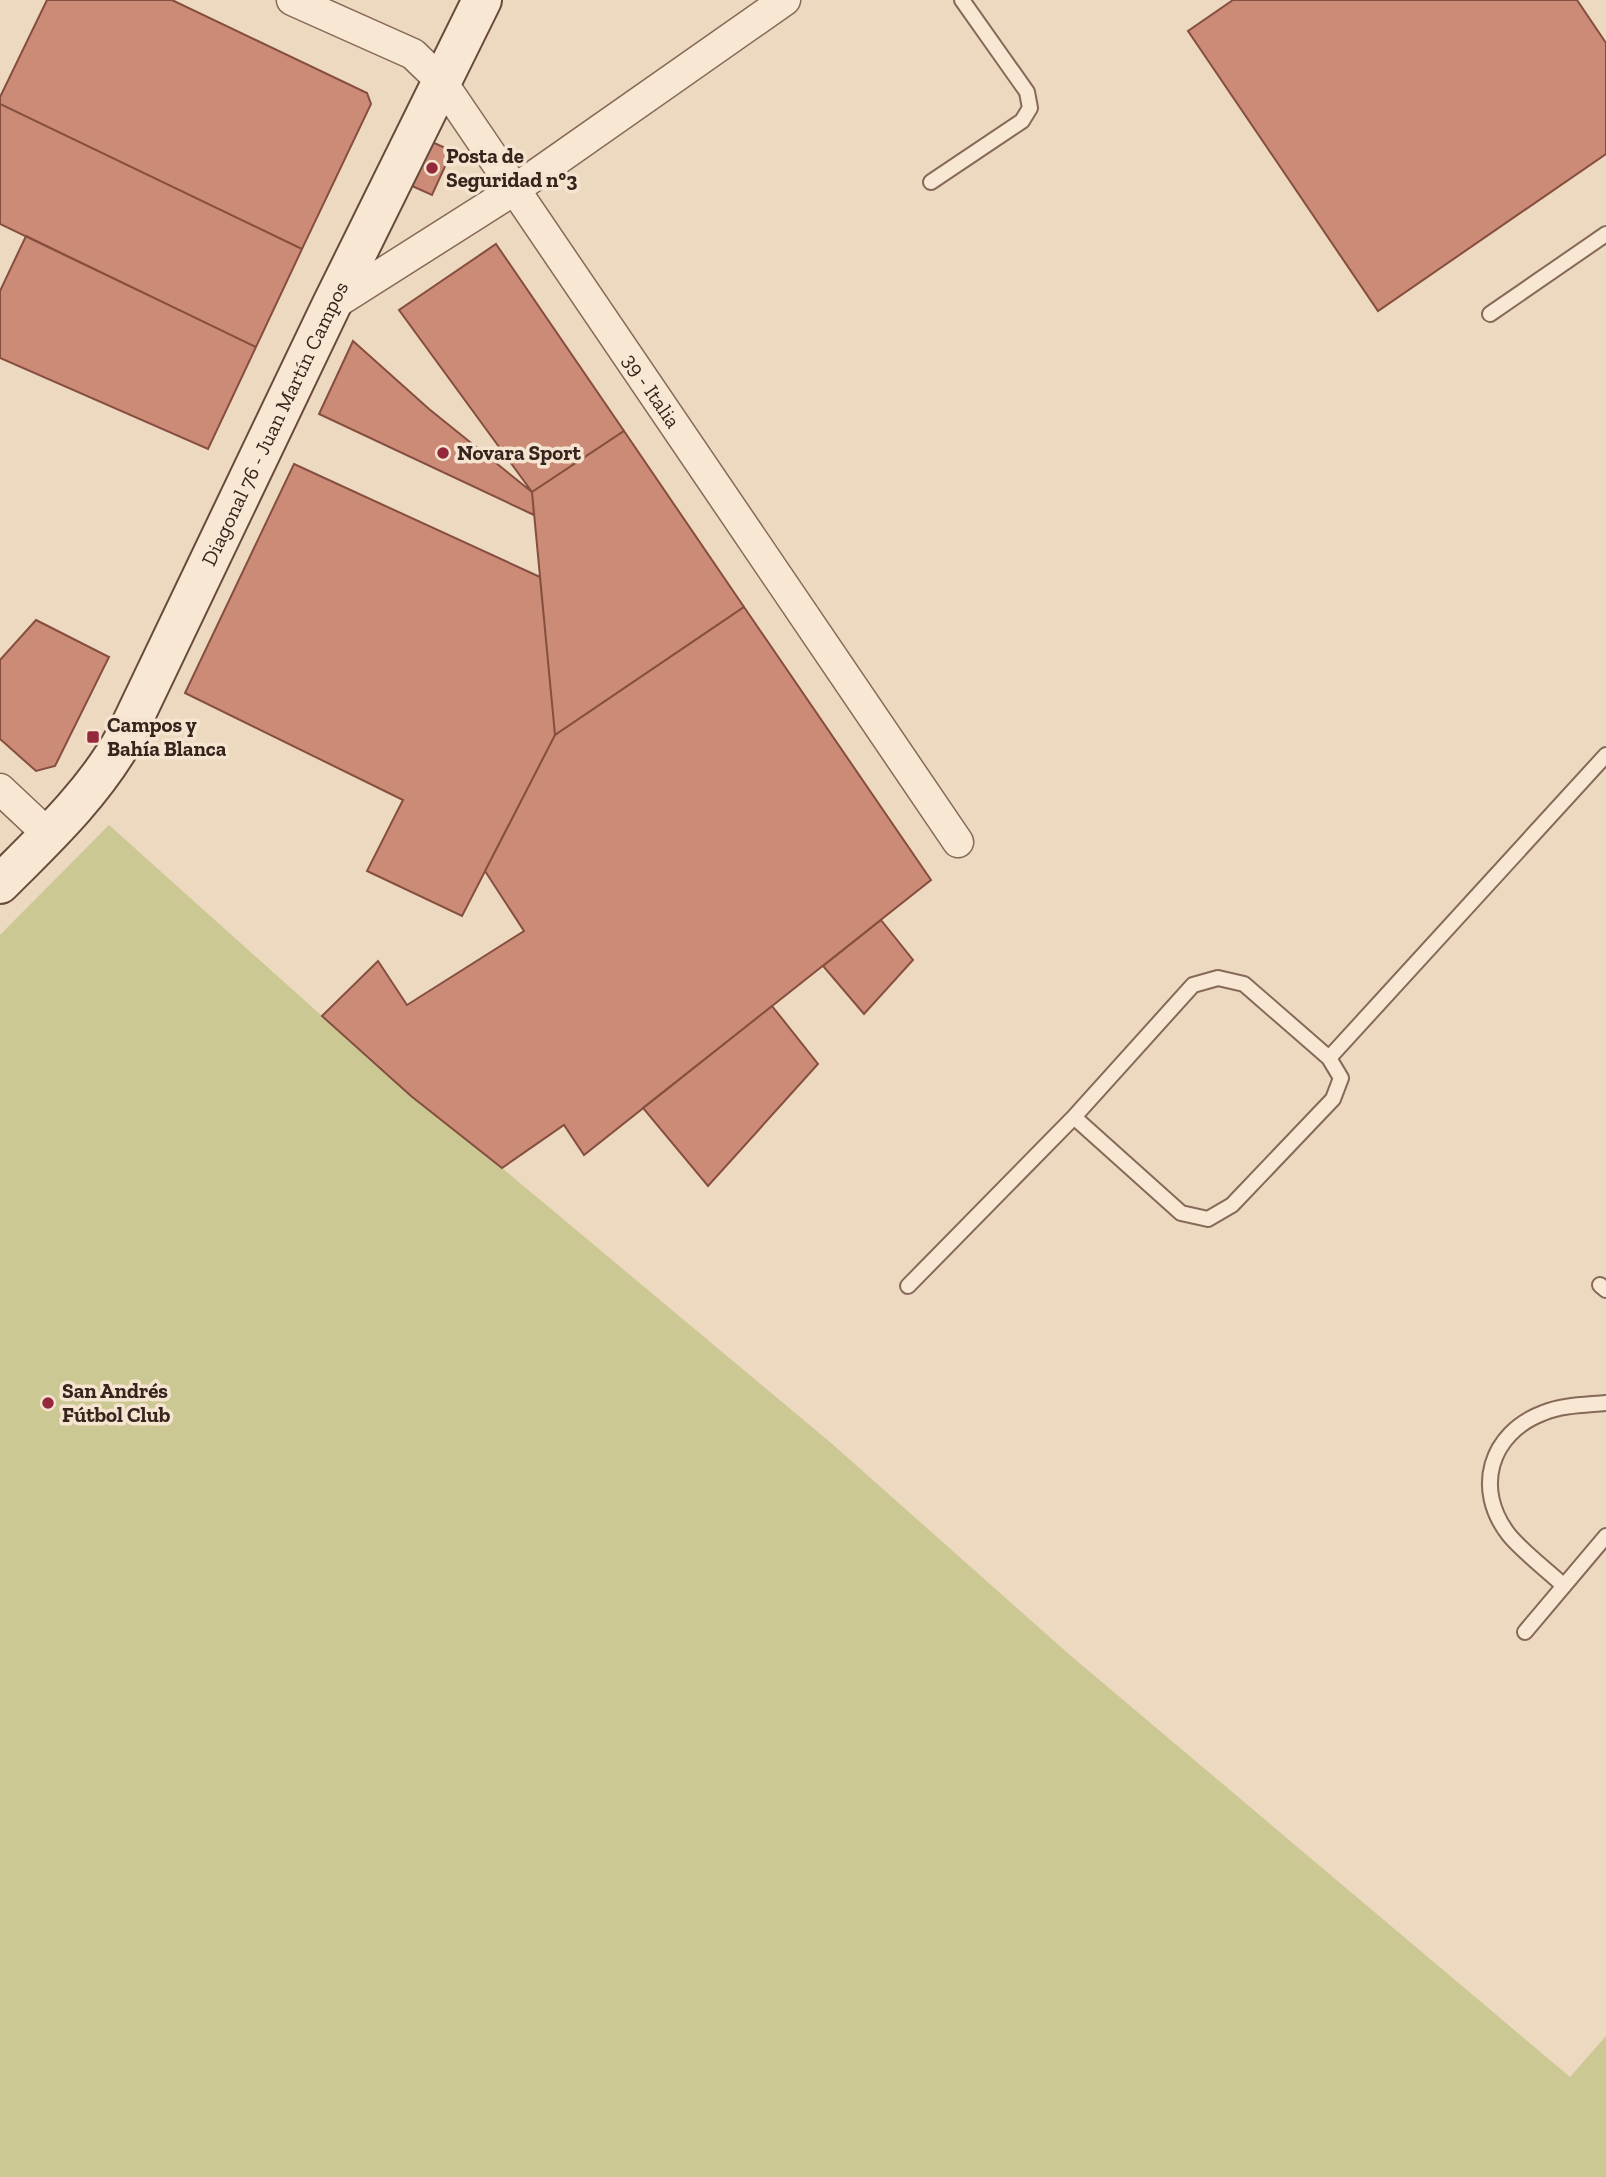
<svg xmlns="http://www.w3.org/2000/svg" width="1606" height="2177" font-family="'Zilla Slab',serif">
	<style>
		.green { fill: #cbc894 }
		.building { fill: #cb8b76; stroke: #854e3f; stroke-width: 2 }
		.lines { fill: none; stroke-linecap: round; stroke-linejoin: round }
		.lane-casing { stroke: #866958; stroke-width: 18 }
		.street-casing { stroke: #866958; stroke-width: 33 }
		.secondary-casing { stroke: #674a3c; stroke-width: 42 }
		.lane { stroke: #f8e7d3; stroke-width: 14 }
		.street { stroke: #f8e7d3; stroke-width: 30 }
		.secondary { stroke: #f8e7d3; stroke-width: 38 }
		.poi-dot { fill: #94293c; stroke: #f5e4d0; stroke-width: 2.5 }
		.labels { text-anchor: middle; stroke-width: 7; stroke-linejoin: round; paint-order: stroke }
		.poi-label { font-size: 21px; font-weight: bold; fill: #36241d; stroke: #f5e4d0; text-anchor: start }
		.street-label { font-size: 21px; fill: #36241d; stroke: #f5e4d0 }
	</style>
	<rect width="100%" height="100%" fill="#edd8c0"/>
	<path class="green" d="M 109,825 L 411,1096 L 502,1168 L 831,1443 L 1071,1656 L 1570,2077 L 1606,2036 L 1606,2177 L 0,2177 L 0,935 Z"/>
	<path class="building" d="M 47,0 L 172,0 L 367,93 L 371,104 L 302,249 L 0,104 L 0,97 Z
		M 1233,0 L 1577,0 L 1606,43 L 1606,154 L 1378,311 L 1188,31 Z
		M 0,104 L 302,249 L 256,347 L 0,224 Z
		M 432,142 L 452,151 L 432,195 L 412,186 Z
		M 26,236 L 256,347 L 208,449 L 0,358 L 0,291 Z
		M 496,244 L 624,431 L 532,492 L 399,310 Z
		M 353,341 L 429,409 L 532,492 L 534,515 L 319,414 Z
		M 624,431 L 744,607 L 555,735 L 532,492 Z
		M 294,464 L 540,577 L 555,735 L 462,916 L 367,871 L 403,800 L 185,693 Z
		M 744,607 L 931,880 L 584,1155 L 564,1125 L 502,1168 L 411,1096 L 322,1016 L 378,961 L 407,1005 L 524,931 L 485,871 L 555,735 Z
		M 36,620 L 109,657 L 55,766 L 36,771 L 0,739 L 0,660 Z
		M 881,920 L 913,960 L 864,1014 L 823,966 Z
		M 772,1006 L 818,1064 L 708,1186 L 643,1108 Z"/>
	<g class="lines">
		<g class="lane-casing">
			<path id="lane" d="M 931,182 L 1022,121 L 1030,108 L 1027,92 L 962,0
				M 1490,314 L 1606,234
				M 1329,1058 L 1606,755
				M 1600,1285 L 1606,1290
				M 908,1286 L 1074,1117 L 1193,985 L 1218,978 L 1244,984 L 1329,1058 L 1341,1078 L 1333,1099 L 1232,1205 L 1208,1219 L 1181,1213 L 1074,1117
				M 1564,1586 C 1546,1569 1524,1553 1509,1535 C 1473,1489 1490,1433 1543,1413 C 1562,1405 1585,1405 1606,1403
				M 1525,1632 L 1606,1536"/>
		</g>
		<g class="street-casing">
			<g id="street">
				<path id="s1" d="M 292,0 L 413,54 L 441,81 L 958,842"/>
				<path d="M 331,306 L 514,190 L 785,0"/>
				<path d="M 0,789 L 49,835"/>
			</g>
		</g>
		<g class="secondary-casing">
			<g id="secondary">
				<path id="s2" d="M 0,884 C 45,839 94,793 125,737 L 331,306 L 482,0"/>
			</g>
		</g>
		<use href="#lane" class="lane"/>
		<use href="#street" class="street"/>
		<use href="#secondary" class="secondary"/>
	</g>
	<g class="poi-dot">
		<circle cx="432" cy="168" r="7"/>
		<circle cx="443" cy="453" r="7"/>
		<rect x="86" y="730" width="14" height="14" rx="3.5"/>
		<circle cx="48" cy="1403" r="7"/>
	</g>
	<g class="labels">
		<g class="poi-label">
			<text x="446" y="163">Posta de<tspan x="446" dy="24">Seguridad n°3</tspan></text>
			<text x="457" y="460">Novara Sport</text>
			<text x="107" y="732">Campos y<tspan x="107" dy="24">Bahía Blanca</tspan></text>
			<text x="62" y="1398">San Andrés<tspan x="62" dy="24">Fútbol Club</tspan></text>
		</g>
		<g class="street-label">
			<text dy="7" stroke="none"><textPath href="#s1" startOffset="546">39 - Italia</textPath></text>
			<text dy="7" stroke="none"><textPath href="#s2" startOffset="541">Diagonal 76 - Juan Martín Campos</textPath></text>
		</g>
	</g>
</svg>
